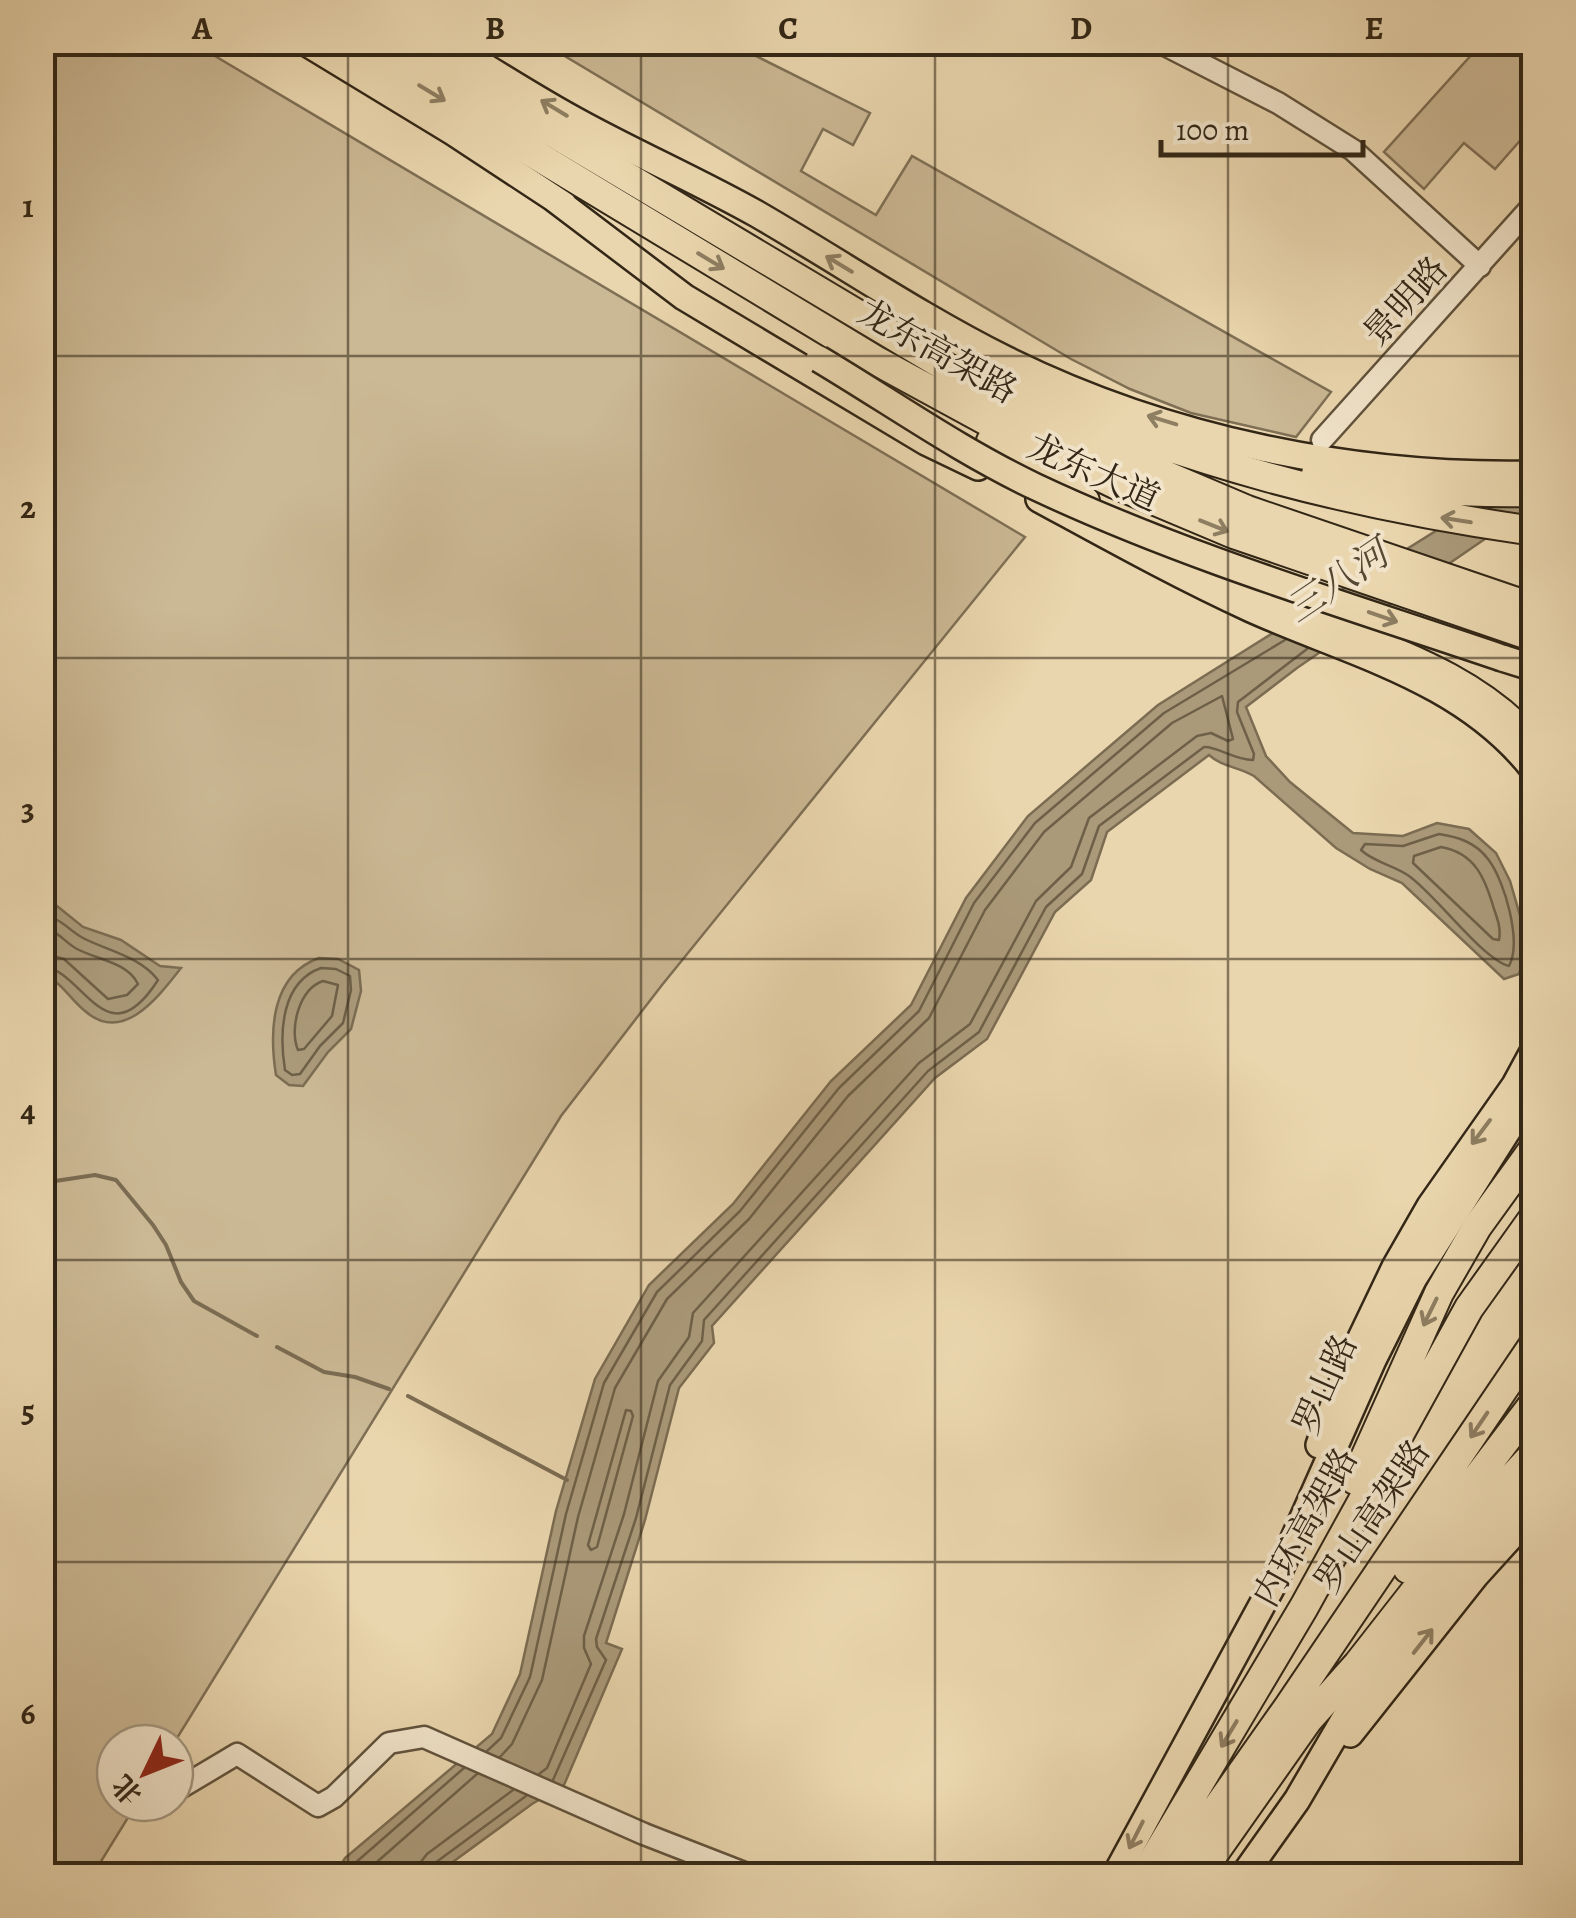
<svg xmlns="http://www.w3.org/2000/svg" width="1576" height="1918" font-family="Alegreya,'Noto Serif SC',serif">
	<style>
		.green { fill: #cbb894; stroke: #7e6f55; stroke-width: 2.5 }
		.water { fill: #ab9a7a; stroke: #7b6c52; stroke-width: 2.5 }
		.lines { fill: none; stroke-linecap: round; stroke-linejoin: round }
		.shore { stroke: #6e6048; stroke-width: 2.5 }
		.stream { stroke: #7b6c52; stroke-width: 4 }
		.minor-casing { stroke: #60523c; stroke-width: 25 }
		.major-casing { stroke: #322616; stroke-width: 30 }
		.highway-casing { stroke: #322616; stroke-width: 32 }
		.minor { stroke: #f1e4ca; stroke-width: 20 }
		.major { stroke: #ead6ae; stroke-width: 25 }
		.highway { stroke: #ead6ae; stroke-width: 28 }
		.major-bridge-casing { stroke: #322616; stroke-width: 30; stroke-linecap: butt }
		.major-bridge { stroke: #ead6ae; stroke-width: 25 }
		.oneway { stroke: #8e7e62 }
		.grid { fill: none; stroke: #322616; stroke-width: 2.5; stroke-opacity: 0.55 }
		.labels { text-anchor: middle; stroke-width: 8; stroke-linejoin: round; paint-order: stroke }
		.street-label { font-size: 35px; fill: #322616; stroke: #f1e4ca }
		.water-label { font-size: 38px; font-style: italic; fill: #564934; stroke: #f1e4ca }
		.neatline { fill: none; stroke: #322616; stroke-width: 4 }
		.grid-label { font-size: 32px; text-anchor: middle; font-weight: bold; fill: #322616 }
	</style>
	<rect width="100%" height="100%" fill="#ead6ae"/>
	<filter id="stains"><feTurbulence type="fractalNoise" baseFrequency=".002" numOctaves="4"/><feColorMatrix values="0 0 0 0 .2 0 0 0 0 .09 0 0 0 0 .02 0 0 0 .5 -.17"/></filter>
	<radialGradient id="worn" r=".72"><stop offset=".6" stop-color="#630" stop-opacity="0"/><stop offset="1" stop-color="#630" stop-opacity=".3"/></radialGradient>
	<path class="green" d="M 1483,42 L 1533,43 L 1533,126 L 1495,169 L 1464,143 L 1424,189 L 1384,152 Z
		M 42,43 L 193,43 L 1025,537 L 662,985 L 561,1116 L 174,1743 L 115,1743 L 115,1803 L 137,1803 L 92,1876 L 42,1875 Z
		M 543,43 L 730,43 L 870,113 L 853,145 L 823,129 L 801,171 L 876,215 L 912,156 L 1331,392 L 1296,437 L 1191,413 L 1130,389 L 1071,359 Z"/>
	<path class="water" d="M 1533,470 L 1533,506 L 1297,668 L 1246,707 L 1266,756 L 1290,782 L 1353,833 L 1403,836 L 1437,823 L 1469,829 L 1496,853 L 1510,881 L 1521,919 L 1526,949 L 1519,974 L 1504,979 L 1402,883 L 1370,869 L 1336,848 L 1254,776 C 1239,767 1222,767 1209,755 L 1107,832 L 1091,880 L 1055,912 L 987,1039 L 935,1078 L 712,1326 L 714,1343 L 679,1388 L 645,1520 L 606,1643 L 622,1649 L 564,1785 L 532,1804 L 435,1875 L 334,1876 L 345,1858 L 492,1734 L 520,1674 L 556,1511 L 595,1379 L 649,1285 L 733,1204 L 831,1081 L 911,1005 L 966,898 L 1028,816 L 1158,705 Z
		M 43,906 L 57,906 L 83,927 L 121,940 L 160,966 L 181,968 C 159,996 123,1045 85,1011 C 70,999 61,981 43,975 Z
		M 319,958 L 338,959 L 359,970 L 361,991 L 351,1029 L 328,1052 L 303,1086 L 289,1085 L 276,1075 C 269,1031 271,975 319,958 Z"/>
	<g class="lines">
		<path class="shore" d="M 1439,834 C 1458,837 1475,842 1488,859 C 1505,881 1522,942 1509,966 C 1482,959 1437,896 1409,876 C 1394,865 1375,863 1361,850 L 1365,844 L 1403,846 Z
			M 1441,847 C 1475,853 1485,878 1494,909 C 1498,920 1501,929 1499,940 L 1493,939 L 1413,863 L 1414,856 Z
			M 42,916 C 61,917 68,930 83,938 C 108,951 139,956 158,980 C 106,1061 84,970 42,966
			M 42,928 C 58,930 64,942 77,949 C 98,960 127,962 138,984 L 127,995 L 108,999 L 64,959 L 42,953
			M 321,968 L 336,969 L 350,976 L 351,990 L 343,1023 L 320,1046 L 300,1074 L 292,1075 L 285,1070 C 279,1033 281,982 321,968 Z
			M 323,981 L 338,985 L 332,1016 L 304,1049 L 298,1050 C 289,1029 299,989 323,981 Z
			M 626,1410 L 631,1411 L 633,1416 L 597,1547 L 591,1550 L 588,1545 Z
			M 487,1751 L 501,1738 L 530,1677 L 566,1514 L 604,1383 L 657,1292 L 740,1211 L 839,1088 L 919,1011 L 974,903 L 1035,823 L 1164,713 L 1285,640
			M 500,1757 L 512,1744 L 542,1680 L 578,1517 L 615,1388 L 667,1299 L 749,1219 L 848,1096 L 929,1018 L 985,910 L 1044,832 L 1172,723 L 1222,696 L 1233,739 L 1228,741 L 1211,733 L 1197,736 L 1089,818 L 1071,867 L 1036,901 L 970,1024 L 919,1063 L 693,1313 L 689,1337 L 658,1381 L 624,1514 L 584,1636 L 584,1648 L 591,1664 L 547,1768 L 539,1774
			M 553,1780 L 606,1660 L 597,1647 L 596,1639 L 636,1518 L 670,1385 L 702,1341 L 704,1320 L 928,1071 L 979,1032 L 1046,907 L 1082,874 L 1099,826 L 1204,747 C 1217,746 1234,760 1253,760 L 1254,754 L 1237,712 L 1238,702 L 1307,649
			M 346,1876 L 354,1864 L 464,1768
			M 361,1876 L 477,1774
			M 418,1876 L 420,1863 L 427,1854 L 513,1790
			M 431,1876 L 435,1863 L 526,1796"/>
		<path class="stream" d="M 42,1183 L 95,1175 L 116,1180 L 153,1225 L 166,1245 L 181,1282 L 194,1301 L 257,1336
			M 277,1347 L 324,1372 L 355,1377 L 389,1389
			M 408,1396 L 567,1480"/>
		<g class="minor-casing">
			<path id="minor" d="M 1159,42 L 1278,103 L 1353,150 L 1480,266
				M 1322,440 L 1534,204
				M 175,1791 L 237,1754 L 318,1806 L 334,1797 L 389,1743 L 424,1737 L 644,1834 L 752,1876
				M 151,1805 L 154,1803"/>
		</g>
		<g class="major-casing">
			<path id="major" d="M 305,42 L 453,132 L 564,205
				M 445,42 C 491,70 535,99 582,124 C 639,155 700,182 757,214 C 840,262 919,316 1005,359 C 1166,439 1354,478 1534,474
				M 552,197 L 684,297 L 926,442 L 978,467
				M 1039,499 C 1109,537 1179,576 1251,609 C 1351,654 1463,679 1534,770
				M 1502,658 L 1534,668
				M 1319,1445 L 1350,1361 L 1395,1267 L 1430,1206 L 1515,1085 L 1534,1050
				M 1350,1734 L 1476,1575 L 1534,1511
				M 1115,1876 L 1275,1581 L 1373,1360 L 1414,1278 L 1534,1089
				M 1243,1876 L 1297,1800 L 1366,1682 L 1429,1599 L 1534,1482"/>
		</g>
		<g class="highway-casing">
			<path id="highway" d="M 349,42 L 875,360 L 998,427 L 1115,484 L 1234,534 L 1534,637
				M 401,42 L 951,370 L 1068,434 L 1247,510 L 1534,608
				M 1017,388 C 1187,463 1350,505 1534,531
				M 991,441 L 1085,501
				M 1316,474 C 1388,487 1460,494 1534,492
				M 1183,557 C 1226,581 1270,601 1315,620 C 1395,653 1475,677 1534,744
				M 1355,1480 L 1439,1293 L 1477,1227 L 1534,1148
				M 1408,1569 L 1534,1403
				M 1144,1876 L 1304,1607 L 1469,1308 L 1534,1217
				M 1169,1876 L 1289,1706 L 1534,1344
				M 1198,1876 L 1308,1720 L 1358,1664 L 1459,1535 L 1534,1454"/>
		</g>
		<use href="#minor" class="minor"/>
		<use href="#major" class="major"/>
		<use href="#highway" class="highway"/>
		<g class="major-bridge-casing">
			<path id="major-bridge" d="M 819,359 C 891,402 960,451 1036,487 C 1185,557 1346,605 1502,658"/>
		</g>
		<use href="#major-bridge" class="major-bridge"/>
	</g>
	<defs><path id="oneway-shaft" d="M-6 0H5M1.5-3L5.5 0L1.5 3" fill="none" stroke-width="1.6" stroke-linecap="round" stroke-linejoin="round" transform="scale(2.5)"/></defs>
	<g class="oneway">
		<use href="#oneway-shaft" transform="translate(432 93) rotate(31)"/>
		<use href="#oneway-shaft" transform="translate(554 108) rotate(-149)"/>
		<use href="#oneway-shaft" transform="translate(711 261) rotate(31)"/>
		<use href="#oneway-shaft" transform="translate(839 264) rotate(-149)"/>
		<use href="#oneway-shaft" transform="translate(1162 420) rotate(-163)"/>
		<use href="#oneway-shaft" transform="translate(1456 520) rotate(-171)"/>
		<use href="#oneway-shaft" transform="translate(1214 526) rotate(22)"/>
		<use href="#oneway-shaft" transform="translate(1383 617) rotate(19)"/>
		<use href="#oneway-shaft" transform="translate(1481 1132) rotate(127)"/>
		<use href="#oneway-shaft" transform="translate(1430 1312) rotate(116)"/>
		<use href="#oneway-shaft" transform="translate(1479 1425) rotate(124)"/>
		<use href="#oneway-shaft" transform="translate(1423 1641) rotate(-52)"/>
		<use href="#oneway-shaft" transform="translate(1229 1734) rotate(121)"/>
		<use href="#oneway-shaft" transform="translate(1136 1835) rotate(117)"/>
	</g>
	<path class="grid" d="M 348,42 L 348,1876M 641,42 L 641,1876M 935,42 L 935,1876M 1228,42 L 1228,1876M 42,356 L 1534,356M 42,658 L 1534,658M 42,959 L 1534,959M 42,1260 L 1534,1260M 42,1562 L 1534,1562"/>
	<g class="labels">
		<g class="street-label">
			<text transform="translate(1405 301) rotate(-48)" y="12">景明路</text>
			<text transform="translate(938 351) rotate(29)" y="12">龙东高架路</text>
			<text transform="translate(1094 472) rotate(24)" y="12">龙东大道</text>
			<text transform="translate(1325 1384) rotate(-66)" y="12">罗山路</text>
			<text transform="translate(1372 1516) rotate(-56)" y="12">罗山高架路</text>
			<text transform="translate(1305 1527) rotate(-61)" y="12">内环高架路</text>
		</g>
		<g class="water-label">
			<text transform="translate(1337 581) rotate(-34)" y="13">三八河</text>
		</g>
	</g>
	<rect width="1576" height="1918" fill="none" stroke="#ead6ae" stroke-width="110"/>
	<g transform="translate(145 1773) rotate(227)"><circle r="48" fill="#f1e4ca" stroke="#a59882" stroke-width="2.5"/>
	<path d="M0-8L18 38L0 25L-18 38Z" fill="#8f2418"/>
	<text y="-15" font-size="28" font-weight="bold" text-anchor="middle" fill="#322616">北</text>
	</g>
	<path d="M1161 140v15h202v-15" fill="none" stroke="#322616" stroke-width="5"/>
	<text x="1176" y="140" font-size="30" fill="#322616" stroke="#f1e4ca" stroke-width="8" paint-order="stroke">100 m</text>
	<rect x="55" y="55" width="1466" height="1808" class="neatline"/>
	<g class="grid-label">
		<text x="202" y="39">A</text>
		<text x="495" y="39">B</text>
		<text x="788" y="39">C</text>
		<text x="1081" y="39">D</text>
		<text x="1374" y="39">E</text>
		<text x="28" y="217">1</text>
		<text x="28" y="518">2</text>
		<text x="28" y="820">3</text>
		<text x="28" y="1121">4</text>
		<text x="28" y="1422">5</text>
		<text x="28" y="1724">6</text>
	</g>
	<rect width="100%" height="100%" filter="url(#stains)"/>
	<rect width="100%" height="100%" fill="url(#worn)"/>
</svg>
